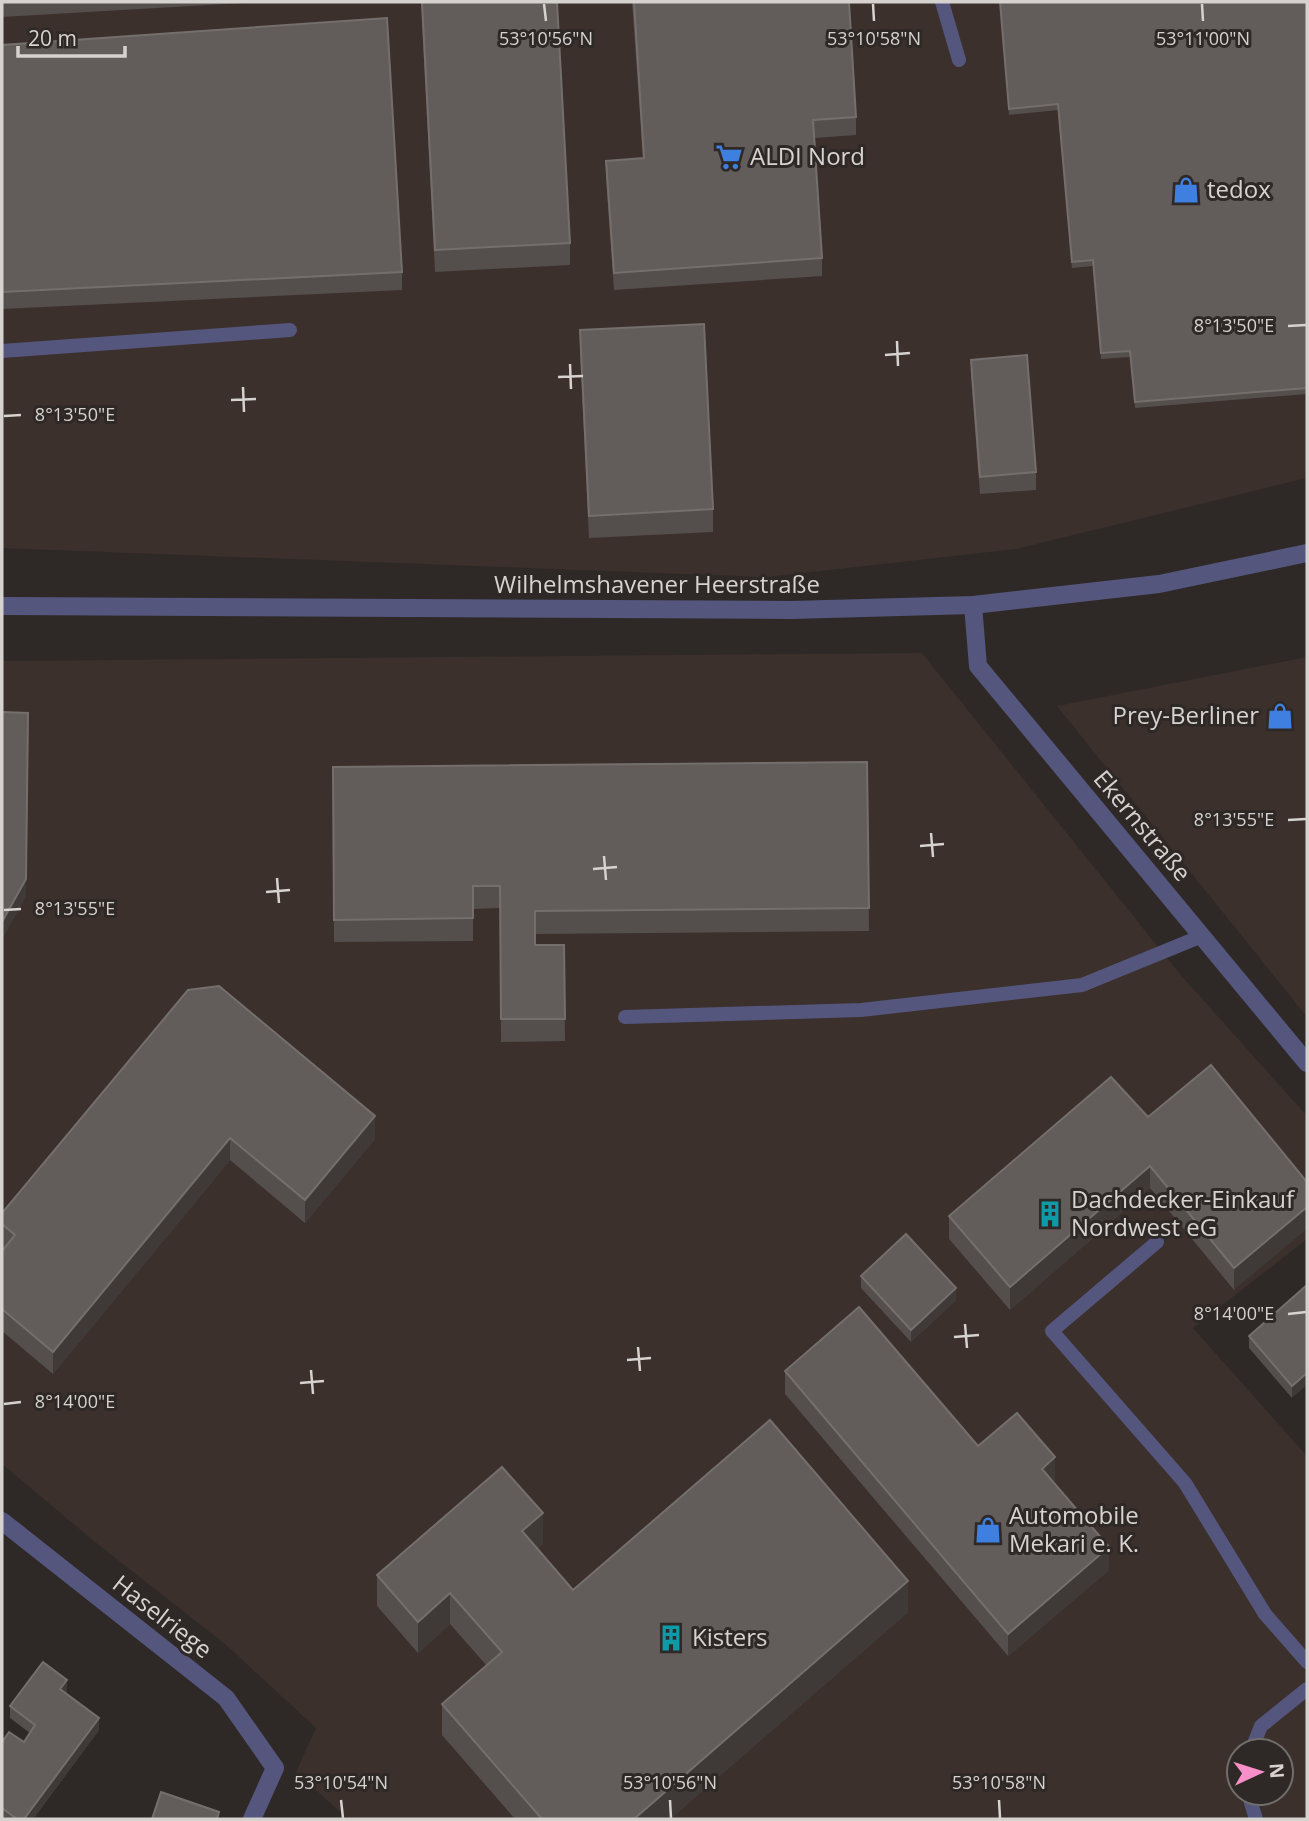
<svg xmlns="http://www.w3.org/2000/svg" width="1309" height="1821" font-family="'Open Sans',sans-serif">
	<style>
		.built { fill: #3b302b; fill-rule: evenodd }
		.lines { fill: none; stroke-linecap: round; stroke-linejoin: round }
		.service { stroke: #55567e; stroke-width: 14 }
		.minor { stroke: #55567e; stroke-width: 18 }
		.tertiary { stroke: #55567e; stroke-width: 18 }
		.wall { fill: #544e4d }
		.shaded-wall { fill: #3f3938 }
		.building { fill: #625c5b; stroke: #746f6d; stroke-width: 2 }
		.ticks { fill: none; stroke: #d5d2d0; stroke-width: 2.5 }
		.labels { text-anchor: middle; stroke-width: 6; stroke-linejoin: round; paint-order: stroke }
		.poi-label { font-size: 24px; fill: #d5d2d0; stroke: #2e2927; text-anchor: start }
		.street-label { font-size: 24px; fill: #d5d2d0; stroke: #2e2927 }
		.ticks-label { font-size: 18px; text-anchor: middle; fill: #d5d2d0; stroke: #2e2927; stroke-width: 6; stroke-linejoin: round; paint-order: stroke }
	</style>
	<rect width="100%" height="100%" fill="#2e2927"/>
	<path class="built" d="M 2,2 L 1307,2 L 1307,478 L 1016,549 L 767,577 L 2,548 Z
		M 922,653 L 1179,973 L 1307,1116 L 1307,1239 L 1193,1328 L 1307,1456 L 1307,1819 L 348,1819 L 296,1772 L 316,1728 L 225,1644 L 95,1542 L 2,1464 L 2,661 ZM 1239,1751 L 1281,1751 L 1281,1793 L 1239,1793 Z
		M 1307,657 L 1307,1017 L 1057,706 Z"/>
	<g class="lines">
		<path class="service" d="M 942,2 L 959,60
			M 2,351 L 290,330
			M 625,1017 L 861,1010 L 1082,985 L 1202,936
			M 1157,1242 L 1052,1331 L 1185,1483 L 1265,1614 L 1307,1662
			M 1251,1751 L 1261,1726 L 1307,1689
			M 1248,1793 L 1256,1819"/>
		<path class="minor" d="M 973,605 L 978,666 L 1307,1063
			M 2,1521 L 226,1698 L 275,1768 L 252,1819"/>
		<path class="tertiary" d="M 2,606 L 791,610 L 973,605 L 1159,584 L 1307,553"/>
	</g>
	<path class="wall" d="M 2,2 L 261,2 L 2,17 Z
		M 421,2 L 557,2 L 570,243 L 570,265 L 435,272 Z
		M 632,2 L 849,2 L 856,117 L 856,135 L 815,138 L 822,258 L 822,276 L 614,290 L 606,178 L 606,161 L 643,158 Z
		M 1000,2 L 1307,2 L 1307,394 L 1135,408 L 1130,357 L 1101,359 L 1093,266 L 1072,268 L 1058,110 L 1009,115 Z
		M 2,45 L 402,272 L 402,290 L 2,309 Z
		M 580,330 L 713,509 L 713,532 L 589,538 L 580,353 Z
		M 971,360 L 1036,472 L 1036,490 L 980,494 L 971,377 Z
		M 867,762 L 869,931 L 535,934 L 535,945 L 564,945 L 565,1041 L 501,1042 L 500,908 L 473,909 L 473,941 L 334,942 L 333,767 Z
		M 188,990 L 375,1139 L 305,1223 L 230,1160 L 53,1374 L 2,1331 L 2,1251 L 4,1248 L 2,1246 L 2,1213 Z
		M 1148,1117 L 1307,1182 L 1234,1290 L 1150,1188 L 1010,1310 L 949,1239 L 949,1216 Z
		M 861,1276 L 956,1300 L 911,1342 L 861,1288 Z
		M 1307,1285 L 1292,1398 L 1249,1348 L 1249,1336 Z
		M 785,1371 L 978,1446 L 1055,1480 L 1053,1482 L 1109,1570 L 1008,1656 L 785,1394 Z
		M 543,1544 L 538,1548 L 573,1590 L 908,1612 L 670,1819 L 515,1819 L 442,1735 L 442,1704 L 487,1666 L 450,1624 L 418,1653 L 377,1606 L 377,1575 Z
		M 67,1691 L 66,1693 L 99,1730 L 33,1819 L 2,1819 L 2,1742 L 24,1742 L 30,1733 L 10,1718 L 10,1706 Z"/>
	<path class="shaded-wall" d="M 28,730 L 26,897 L 2,940 L 2,922 Z
		M 375,1116 L 375,1139 L 305,1223 L 305,1200 Z
		M 230,1138 L 230,1160 L 53,1374 L 53,1352 Z
		M 1150,1166 L 1150,1188 L 1010,1310 L 1010,1287 Z
		M 1307,1207 L 1307,1229 L 1234,1290 L 1234,1268 Z
		M 956,1288 L 956,1300 L 911,1342 L 911,1330 Z
		M 1307,1373 L 1307,1385 L 1292,1398 L 1292,1386 Z
		M 1055,1457 L 1055,1480 L 1042,1491 L 1042,1469 Z
		M 543,1513 L 543,1544 L 522,1562 L 522,1531 Z
		M 1109,1547 L 1109,1570 L 1008,1656 L 1008,1634 Z
		M 908,1581 L 908,1612 L 670,1819 L 634,1819 Z
		M 450,1593 L 450,1624 L 418,1653 L 418,1622 Z
		M 67,1680 L 67,1691 L 60,1701 L 60,1689 Z
		M 99,1718 L 99,1730 L 33,1819 L 24,1819 Z"/>
	<path class="building" d="M 422,2 L 557,2 L 570,243 L 435,250 Z
		M 634,2 L 849,2 L 856,117 L 813,120 L 822,258 L 614,273 L 606,161 L 644,158 Z
		M 1000,2 L 1307,2 L 1307,388 L 1135,402 L 1130,351 L 1101,353 L 1093,260 L 1072,262 L 1058,104 L 1009,109 Z
		M 387,18 L 402,272 L 2,292 L 2,45 Z
		M 704,324 L 713,509 L 589,516 L 580,330 Z
		M 1027,355 L 1036,472 L 980,477 L 971,360 Z
		M 2,712 L 28,713 L 26,879 L 2,922 Z
		M 867,762 L 869,908 L 535,911 L 535,945 L 564,945 L 565,1019 L 501,1019 L 500,886 L 473,886 L 473,918 L 334,920 L 333,767 Z
		M 219,986 L 375,1116 L 305,1200 L 230,1138 L 53,1352 L 2,1309 L 2,1251 L 15,1235 L 2,1224 L 2,1213 L 188,990 Z
		M 1211,1065 L 1307,1182 L 1307,1207 L 1234,1268 L 1150,1166 L 1010,1287 L 949,1216 L 1111,1077 L 1148,1117 Z
		M 906,1234 L 956,1288 L 911,1330 L 861,1276 Z
		M 1307,1285 L 1307,1373 L 1292,1386 L 1249,1336 Z
		M 859,1307 L 978,1446 L 1017,1413 L 1055,1457 L 1042,1469 L 1109,1547 L 1008,1634 L 785,1371 Z
		M 770,1420 L 908,1581 L 634,1819 L 542,1819 L 442,1704 L 502,1652 L 450,1593 L 418,1622 L 377,1575 L 502,1467 L 543,1513 L 522,1531 L 573,1590 Z
		M 43,1662 L 67,1680 L 60,1689 L 99,1718 L 24,1819 L 17,1819 L 2,1808 L 2,1742 L 9,1732 L 24,1742 L 35,1725 L 10,1706 Z
		M 161,1792 L 219,1812 L 217,1819 L 152,1819 Z"/>
	<path class="ticks" d="M 544,4 L 546,21M 873,4 L 874,21M 1202,4 L 1203,21M 1288,326 L 1306,325M 897,341 L 898,366M 885,355 L 910,353M 570,364 L 571,389M 558,377 L 583,376M 243,387 L 244,412M 231,400 L 256,399M 4,416 L 21,415M 1288,820 L 1306,819M 931,833 L 933,857M 920,846 L 944,844M 604,856 L 606,880M 593,869 L 617,867M 277,878 L 279,903M 266,892 L 290,890M 4,910 L 21,909M 1288,1314 L 1306,1312M 965,1324 L 967,1348M 954,1337 L 979,1335M 638,1347 L 640,1371M 627,1360 L 651,1358M 311,1370 L 313,1394M 300,1383 L 324,1381M 4,1404 L 21,1402M 341,1800 L 343,1818M 670,1800 L 671,1818M 999,1800 L 1000,1818"/>
	<defs>
		<g id="supermarket-bare" transform="scale(2.1)"><path d="M-6-5.5h2.5l.6 2H6L4.5 2H-2.5L-4.4-4H-6ZM-1.5 3.2a1.3 1.3 0 1 0 .1 0ZM3 3.2a1.3 1.3 0 1 0 .1 0Z" fill="#3f7fe0" stroke="#2e2927" stroke-width="2.5" paint-order="stroke"/></g>
		<g id="shop-bare" transform="scale(2.1)"><path d="M-5-2.5h2.3a2.7 3.5 0 0 1 5.4 0H5L5.5 6h-11ZM-1.5-2.5h3a1.5 2.3 0 0 0-3 0Z" fill="#3f7fe0" stroke="#2e2927" stroke-width="2.5" paint-order="stroke"/></g>
		<g id="building-bare" transform="scale(2.1)"><path d="M-4-6H4V6H1V3H-1V6H-4ZM-2.5-4.3h1.7v1.8h-1.7ZM.8-4.3h1.7v1.8H.8ZM-2.5-1h1.7V.8h-1.7ZM.8-1h1.7V.8H.8Z" fill="#0f9aa8" stroke="#2e2927" stroke-width="2.5" paint-order="stroke"/></g>
	</defs>
	<g fill-rule="evenodd">
		<use href="#supermarket-bare" x="729" y="157"/>
		<use href="#shop-bare" x="1186" y="190"/>
		<use href="#shop-bare" x="1280" y="716"/>
		<use href="#building-bare" x="1050" y="1214"/>
		<use href="#shop-bare" x="988" y="1530"/>
		<use href="#building-bare" x="671" y="1638"/>
	</g>
	<g class="labels">
		<g class="poi-label">
			<text x="750" y="165">ALDI Nord</text>
			<text x="1207" y="198">tedox</text>
			<text x="1259" y="724" text-anchor="end">Prey-Berliner</text>
			<text x="1071" y="1208">Dachdecker-Einkauf<tspan x="1071" dy="28">Nordwest eG</tspan></text>
			<text x="1009" y="1524">Automobile<tspan x="1009" dy="28">Mekari e. K.</tspan></text>
			<text x="692" y="1646">Kisters</text>
		</g>
		<g class="street-label">
			<text x="657" y="593">Wilhelmshavener Heerstraße</text>
			<text transform="translate(1142 826) rotate(50)" y="8">Ekernstraße</text>
			<text transform="translate(162 1617) rotate(38)" y="8">Haselriege</text>
		</g>
	</g>
	<g class="ticks-label">
		<text x="546" y="45">53°10'56"N</text>
		<text x="874" y="45">53°10'58"N</text>
		<text x="1203" y="45">53°11'00"N</text>
		<text x="1234" y="332">8°13'50"E</text>
		<text x="75" y="421">8°13'50"E</text>
		<text x="1234" y="826">8°13'55"E</text>
		<text x="75" y="915">8°13'55"E</text>
		<text x="1234" y="1320">8°14'00"E</text>
		<text x="75" y="1408">8°14'00"E</text>
		<text x="341" y="1789">53°10'54"N</text>
		<text x="670" y="1789">53°10'56"N</text>
		<text x="999" y="1789">53°10'58"N</text>
	</g>
	<rect width="1309" height="1821" fill="none" stroke="#d5d2d0" stroke-width="7"/>
	<g transform="translate(1260 1772) rotate(86)"><circle r="33" fill="#2e2927" stroke="#716d6b" stroke-width="2"/>
	<path d="M0-5L12 26L0 18L-12 26Z" fill="#f98fc9"/>
	<text y="-10" font-size="19" font-weight="bold" text-anchor="middle" fill="#d5d2d0">N</text>
	</g>
	<path d="M18 46v10h107v-10" fill="none" stroke="#d5d2d0" stroke-width="3.5"/>
	<text x="28" y="46" font-size="21" fill="#d5d2d0" stroke="#2e2927" stroke-width="5" paint-order="stroke">20 m</text>
</svg>
